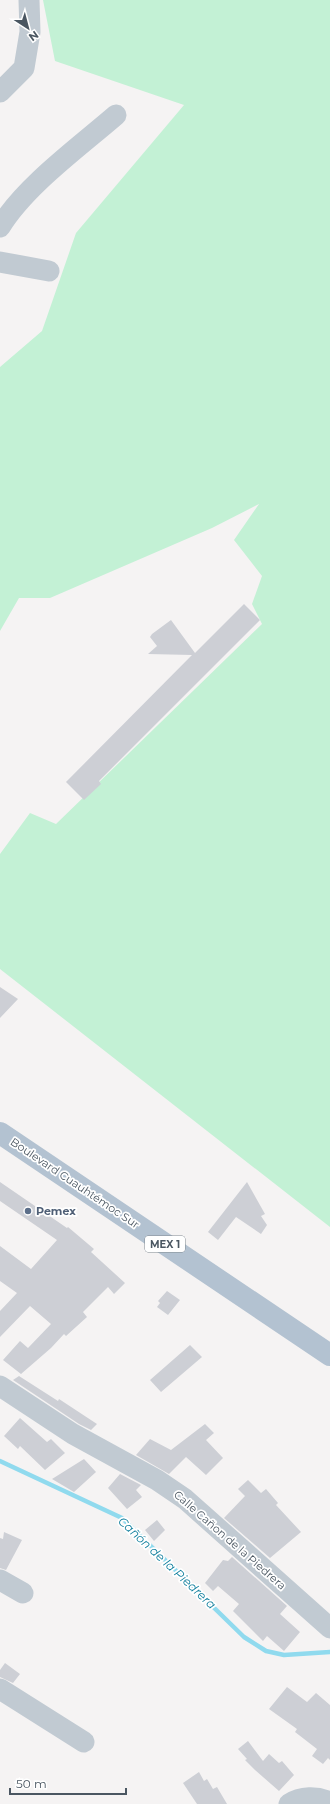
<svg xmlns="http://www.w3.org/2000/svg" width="330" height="1804" font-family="Montserrat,sans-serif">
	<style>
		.green { fill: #c3f1d5 }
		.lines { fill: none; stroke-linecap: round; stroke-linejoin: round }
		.stream { stroke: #90daee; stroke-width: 4.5 }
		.building { fill: #cdcfd5 }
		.minor { stroke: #c1cad2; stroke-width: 21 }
		.major { stroke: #b3c2d1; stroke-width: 22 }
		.service-dot { fill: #5c6f8a; stroke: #fff; stroke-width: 1.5 }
		.labels { text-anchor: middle; stroke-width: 3.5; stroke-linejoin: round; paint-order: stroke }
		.shield { fill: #fff; stroke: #808990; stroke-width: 1 }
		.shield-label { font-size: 10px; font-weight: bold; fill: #4a5661 }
		.street-label { font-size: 11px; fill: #4a5661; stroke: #fff }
		.service-label { font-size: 11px; font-weight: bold; fill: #4e5e75; stroke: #fff; text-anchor: start }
		.water-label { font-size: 12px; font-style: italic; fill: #0c7c9b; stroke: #fff }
	</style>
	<rect width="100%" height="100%" fill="#f5f3f3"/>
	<path class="green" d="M 43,0 L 330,0 L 330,1227 L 0,969 L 0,854 L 30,813 L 56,824 L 262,624 L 252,604 L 262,576 L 234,540 L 259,504 L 212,528 L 50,598 L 19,598 L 0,631 L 0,367 L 42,331 L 76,233 L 184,105 L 55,61 Z"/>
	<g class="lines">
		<path class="stream" d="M 0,1461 L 122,1518 L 244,1637 L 266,1651 L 284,1655 L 330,1652"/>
	</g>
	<path class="building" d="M 244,604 L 260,620 L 99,781 L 101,784 L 84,800 L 66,782 L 192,655 L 148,654 L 157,646 L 150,637 L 152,634 L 171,620 L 195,653 Z
		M 0,987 L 18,999 L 0,1018 Z
		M 0,1182 L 67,1228 L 68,1227 L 94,1249 L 91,1252 L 125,1283 L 114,1294 L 108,1287 L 83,1312 L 87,1317 L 66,1336 L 64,1334 L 51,1348 L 21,1374 L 3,1360 L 20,1341 L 28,1348 L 51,1324 L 30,1306 L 0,1337 L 0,1311 L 17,1293 L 0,1281 L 0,1246 L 31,1269 L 57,1240 L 0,1201 Z
		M 247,1182 L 265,1214 L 261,1216 L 267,1225 L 261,1234 L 236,1217 L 218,1240 L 208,1232 Z
		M 167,1291 L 180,1300 L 168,1315 L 157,1307 L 160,1303 L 158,1301 Z
		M 190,1345 L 202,1357 L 161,1392 L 150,1380 Z
		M 19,1376 L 58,1401 L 59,1399 L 97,1424 L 91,1430 L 79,1424 L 13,1380 Z
		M 20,1418 L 47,1442 L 51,1439 L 65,1453 L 45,1470 L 20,1446 L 18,1449 L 4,1436 Z
		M 205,1424 L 214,1433 L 206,1440 L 223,1458 L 206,1475 L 186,1457 L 169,1474 L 136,1455 L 150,1439 L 171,1450 Z
		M 84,1459 L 96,1472 L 74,1492 L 52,1479 Z
		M 120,1474 L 141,1485 L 136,1490 L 142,1497 L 127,1509 L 108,1488 Z
		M 248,1480 L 261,1493 L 266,1489 L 278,1503 L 276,1505 L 301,1532 L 270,1558 L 224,1518 L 245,1496 L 238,1489 Z
		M 157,1520 L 165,1530 L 154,1541 L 145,1530 Z
		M 4,1532 L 22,1540 L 6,1570 L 0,1568 L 0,1538 L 3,1539 Z
		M 232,1557 L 287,1606 L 280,1614 L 300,1632 L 284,1651 L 267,1636 L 263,1641 L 233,1611 L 239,1604 L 218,1586 L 213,1591 L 205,1583 L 223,1560 L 228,1561 Z
		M 5,1663 L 20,1674 L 13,1683 L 0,1677 L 0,1670 Z
		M 287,1687 L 307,1702 L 316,1693 L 330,1705 L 330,1760 L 328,1758 L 323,1764 L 312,1756 L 317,1749 L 295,1732 L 297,1729 L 269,1709 Z
		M 248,1741 L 263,1761 L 269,1754 L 279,1763 L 282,1761 L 294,1775 L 279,1791 L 255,1770 L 245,1760 L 247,1759 L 238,1749 Z
		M 199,1772 L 204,1781 L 207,1779 L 213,1789 L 217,1787 L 227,1804 L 197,1804 L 183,1783 Z"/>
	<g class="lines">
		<path class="minor" d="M 0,92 L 24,68 L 30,32 L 29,0
			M 0,227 C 25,186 79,147 116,115
			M 0,262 L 49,271
			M 0,1386 L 73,1434 L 157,1480 L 185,1499 L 330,1628
			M 0,1580 L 23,1593
			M 0,1689 L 84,1742
			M 289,1804 C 301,1796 317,1796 330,1802"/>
		<path class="major" d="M 0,1133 L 330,1355"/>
	</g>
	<circle class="service-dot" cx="28" cy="1211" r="4"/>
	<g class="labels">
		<rect class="shield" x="145" y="1236" width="40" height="16" rx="3"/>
		<g class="shield-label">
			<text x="165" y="1248">MEX 1</text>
		</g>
		<g class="street-label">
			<text transform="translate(75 1183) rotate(34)" y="4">Boulevard Cuauhtémoc Sur</text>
			<text transform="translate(230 1540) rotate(41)" y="4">Calle Cañon de la Piedrera</text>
		</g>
		<g class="service-label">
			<text x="36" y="1215">Pemex</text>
		</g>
		<g class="water-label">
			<text transform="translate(167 1563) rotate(43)" y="4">Cañón de la Piedrera</text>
		</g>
	</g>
	<g transform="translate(28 28) rotate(144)" stroke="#ffffff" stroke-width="3" paint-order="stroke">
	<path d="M0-3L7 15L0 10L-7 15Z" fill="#4a5661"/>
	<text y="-6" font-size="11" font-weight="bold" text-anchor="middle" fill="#4a5661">N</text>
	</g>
	<path d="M10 1788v6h116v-6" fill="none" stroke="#4a5661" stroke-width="2"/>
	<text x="16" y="1788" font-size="12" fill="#4a5661" stroke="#ffffff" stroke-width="3" paint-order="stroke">50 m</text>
</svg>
